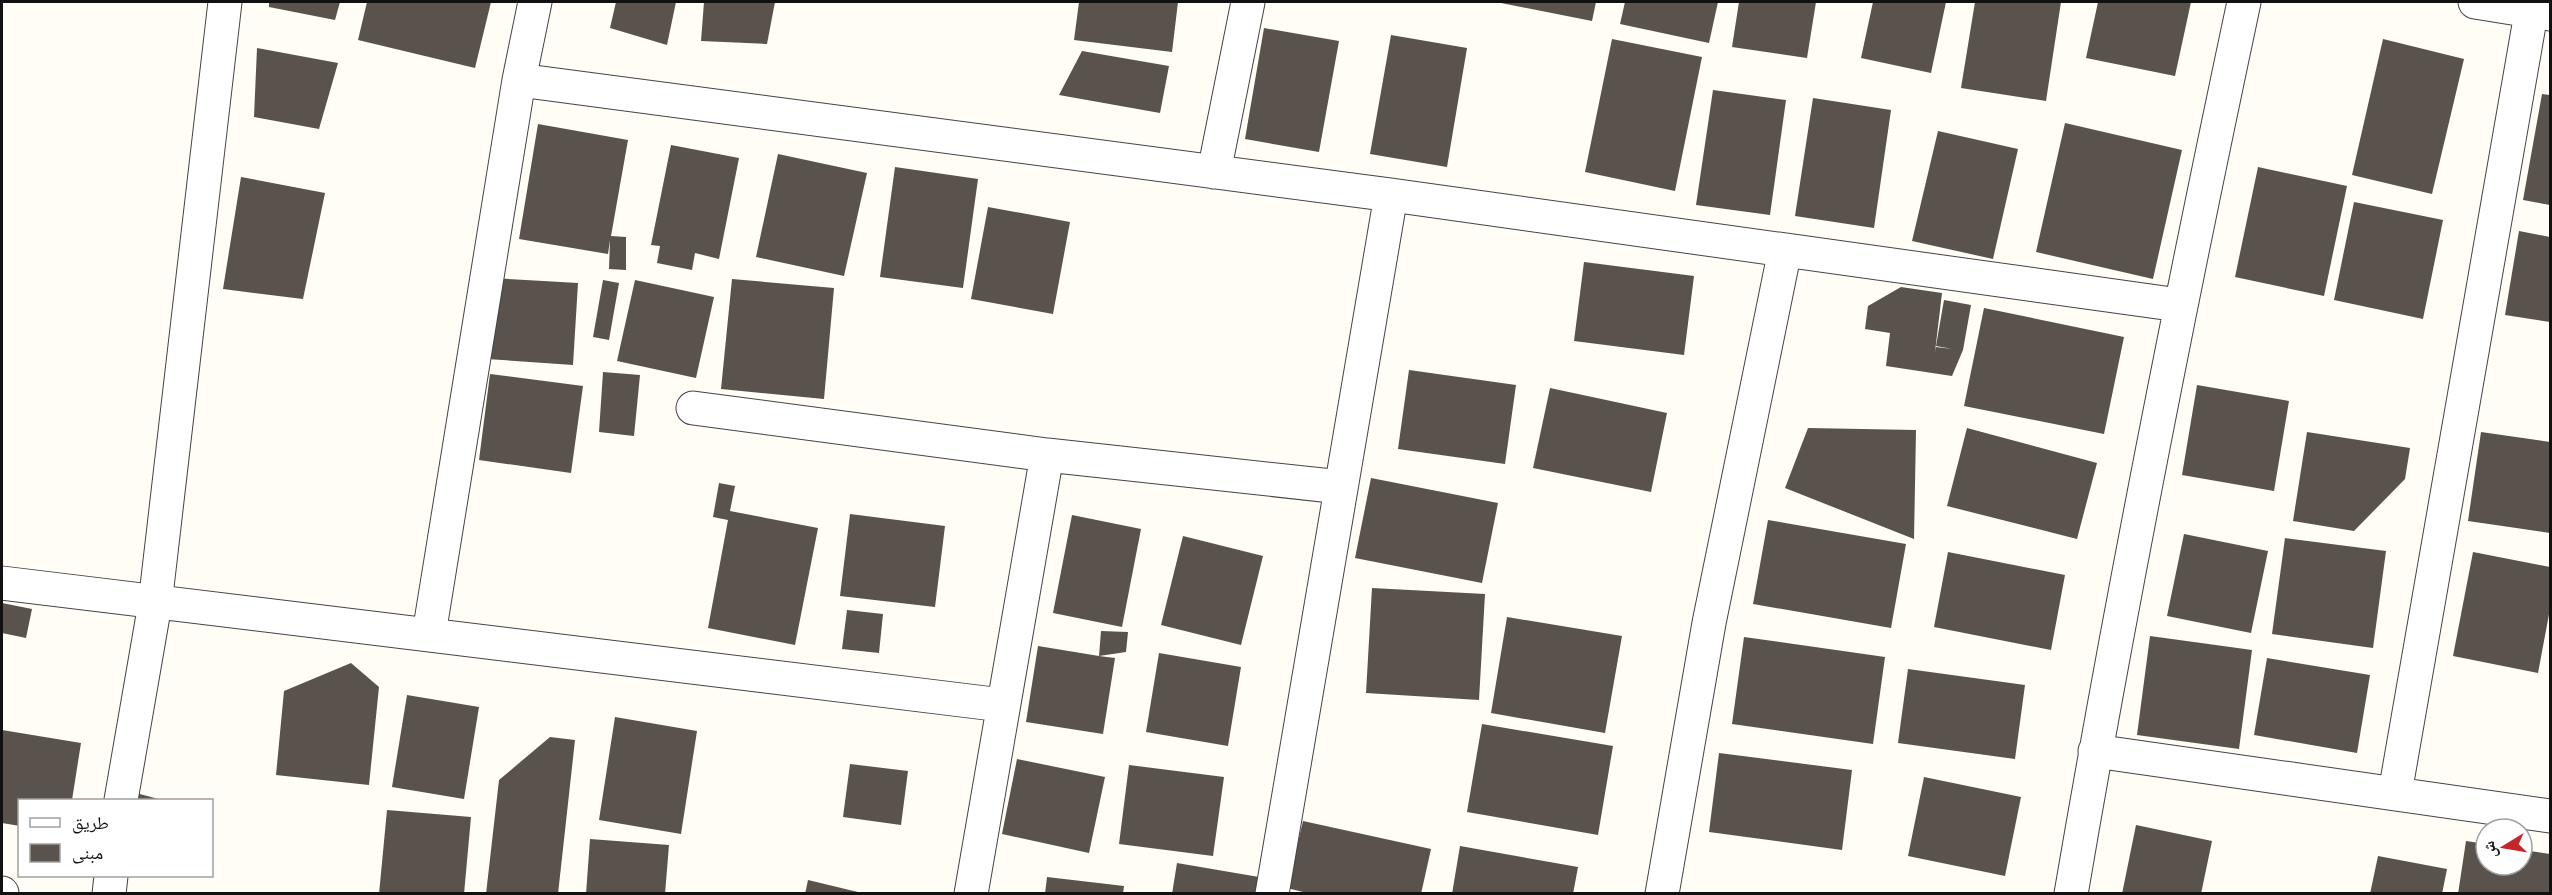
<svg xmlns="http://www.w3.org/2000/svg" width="2552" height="895" viewBox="0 0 2552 895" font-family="Bitter,'Noto Naskh Arabic',serif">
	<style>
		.building { fill: #5a524d }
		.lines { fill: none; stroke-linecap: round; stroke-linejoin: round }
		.street-casing { stroke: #444; stroke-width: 35 }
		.street { stroke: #fff; stroke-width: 33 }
	</style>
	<rect width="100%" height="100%" fill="#fffdf5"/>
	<path class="building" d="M269 2H340L335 20 269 7Z
		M367 2H491L475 68 358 40Z
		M616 2H676L667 45 610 28Z
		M704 2H775L767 44 701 41Z
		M1079 2H1178L1172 52 1074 40Z
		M1625 2H1718L1709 43 1620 24Z
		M1739 2H1816L1807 58 1732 47Z
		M1873 2H1946L1931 73 1861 58Z
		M1975 2H2061L2046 101 1961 88Z
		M2098 2H2191L2175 76 2086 58Z
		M1501 3V2H1596L1592 21Z
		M1264 28 1339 41 1319 152 1245 139Z
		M1391 35 1467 48 1447 167 1370 154Z
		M1612 39 1702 57 1675 191 1585 172Z
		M2383 39 2464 59 2432 194 2352 175Z
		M257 48 338 63 319 129 254 117Z
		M1082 51 1169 66 1160 113 1059 95Z
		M1713 90 1786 100 1770 215 1696 205Z
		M2542 94 2550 95V205L2523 200Z
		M1813 98 1891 110 1874 228 1795 216Z
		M2065 123 2182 150 2153 279 2036 252Z
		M538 124 628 140 611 236 626 237V270L609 269 610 240 608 254 519 239Z
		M1938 131 2018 149 1993 259 1912 241Z
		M671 145 739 158 719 259 695 253 692 270 657 263 660 246 651 245Z
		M778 154 867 173 844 276 756 257Z
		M895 167 978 179 963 288 880 277Z
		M2258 167 2347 186 2324 296 2235 277Z
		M241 177 325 193 303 299 223 289Z
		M2354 202 2443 220 2423 319 2334 300Z
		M988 207 1070 222 1053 314 971 299Z
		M2519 231 2550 237V322L2505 315Z
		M1584 262 1694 276 1684 355 1574 341Z
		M493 278 578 283 573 365 487 359Z
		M732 279 834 288 824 399 721 389Z
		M603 280 619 283 609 340 593 337Z
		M635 280 714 297 696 378 617 361Z
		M1901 287 1942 293 1935 352 1936 347 1952 349 1936 346 1944 300 1971 305 1963 350 1952 376 1886 366 1890 333 1865 329 1868 306Z
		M1984 308 2124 337 2104 434 1964 406Z
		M1409 370 1516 385 1505 464 1398 449Z
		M603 372 640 375 634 436 599 432Z
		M490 374 583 386 571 473 479 460Z
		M2197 385 2289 401 2274 491 2182 475Z
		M1550 388 1667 413 1651 492 1533 468Z
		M1808 428 1916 430 1914 539 1785 488Z
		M1967 428 2097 463 2077 539 1947 506Z
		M2307 432 2410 448 2405 479 2354 531 2293 521Z
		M2481 432 2550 442V533L2468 521Z
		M1371 478 1498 503 1482 583 1355 558Z
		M719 483 735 486 730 511 818 528 795 645 708 628 728 520 713 517Z
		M850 514 945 526 935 607 840 596Z
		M1072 515 1141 529 1122 627 1053 613Z
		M1768 520 1906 544 1891 628 1753 604Z
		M2184 534 2268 551 2251 633 2167 616Z
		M1183 536 1263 556 1241 645 1161 625Z
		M2285 538 2386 551 2373 648 2272 634Z
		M1948 552 2065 575 2051 650 1934 627Z
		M2473 552 2550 567V609L2538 673 2453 656Z
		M1372 588 1485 594 1479 700 1366 693Z
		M2 603 32 609 26 638 2 633Z
		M847 610 883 614 879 653 842 649Z
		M1507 617 1622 636 1605 733 1491 713Z
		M1101 631 1128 632 1126 652 1099 656 1115 658 1103 734 1026 722 1038 646 1099 656Z
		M2150 636 2252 650 2239 749 2137 735Z
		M1744 637 1885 657 1873 744 1732 724Z
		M1159 653 1241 667 1228 746 1146 732Z
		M2267 658 2370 675 2357 753 2254 735Z
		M351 663 379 687 369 785 276 775 284 691Z
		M1908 669 2025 685 2015 759 1898 743Z
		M407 695 479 707 464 799 392 787Z
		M615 717 697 731 681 834 599 820Z
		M1482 724 1613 746 1598 835 1467 812Z
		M2 730 81 743 72 800H20V826L2 823Z
		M550 737 575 740 558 894H486L499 780Z
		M1719 753 1852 770 1842 850 1709 832Z
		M1017 759 1105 777 1089 853 1002 834Z
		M850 764 908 771 901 825 843 817Z
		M1129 765 1224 777 1213 856 1119 844Z
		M1924 777 2021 797 2005 876 1908 856Z
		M136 793 162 800H140Z
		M387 810 471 817 464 894H379Z
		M1303 821 1431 849 1421 894H1311L1287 888Z
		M2136 825 2212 841 2201 894H2122Z
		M590 839 669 845 665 894H586Z
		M2466 841 2486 844V865H2522V850L2550 854V894H2458Z
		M1460 846 1578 867 1573 894H1452Z
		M2378 856 2447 869 2442 894H2370Z
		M1177 863 1259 877 1257 894H1172Z
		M1047 877 1124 886 1123 894H1045Z
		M808 880 862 893V894H805Z"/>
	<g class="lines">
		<defs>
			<path id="street" d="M2475 2 2550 14
				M519 80 1391 195 2179 305
				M1214 172 1248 2
				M693 408 1047 455 1341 487
				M2 583 1002 705
				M429 634 519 80 535 2
				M2095 751 2550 816
				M2395 793 2533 2
				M121 800 155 604 225 2
				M2 893V894
				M109 894 111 876
				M971 894 1047 455
				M1272 894 1391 195
				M1662 894 1709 623 1785 250
				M2071 894C2122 595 2181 298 2244 2"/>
		</defs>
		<use href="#street" class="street-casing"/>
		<use href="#street" class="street"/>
	</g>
	<rect width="2552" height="895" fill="none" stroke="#111111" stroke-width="6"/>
	<rect x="18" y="799" width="195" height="78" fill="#ffffff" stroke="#a0a0a0" stroke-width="1.5"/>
	<rect x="30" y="818" width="30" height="9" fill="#ffffff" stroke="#a0a0a0" stroke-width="1.5"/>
	<text x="72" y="829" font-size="18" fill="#111111">طريق</text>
	<rect x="30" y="844" width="30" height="18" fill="#5a524d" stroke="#a0a0a0" stroke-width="1.5"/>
	<text x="72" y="859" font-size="18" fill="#111111">مبنى</text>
	<g transform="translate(2504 847) rotate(259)"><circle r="28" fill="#ffffff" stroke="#a0a0a0" stroke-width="1.5"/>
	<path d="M0-4.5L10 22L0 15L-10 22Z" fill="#c4262e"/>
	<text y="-9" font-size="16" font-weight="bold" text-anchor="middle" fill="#111111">ش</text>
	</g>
</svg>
